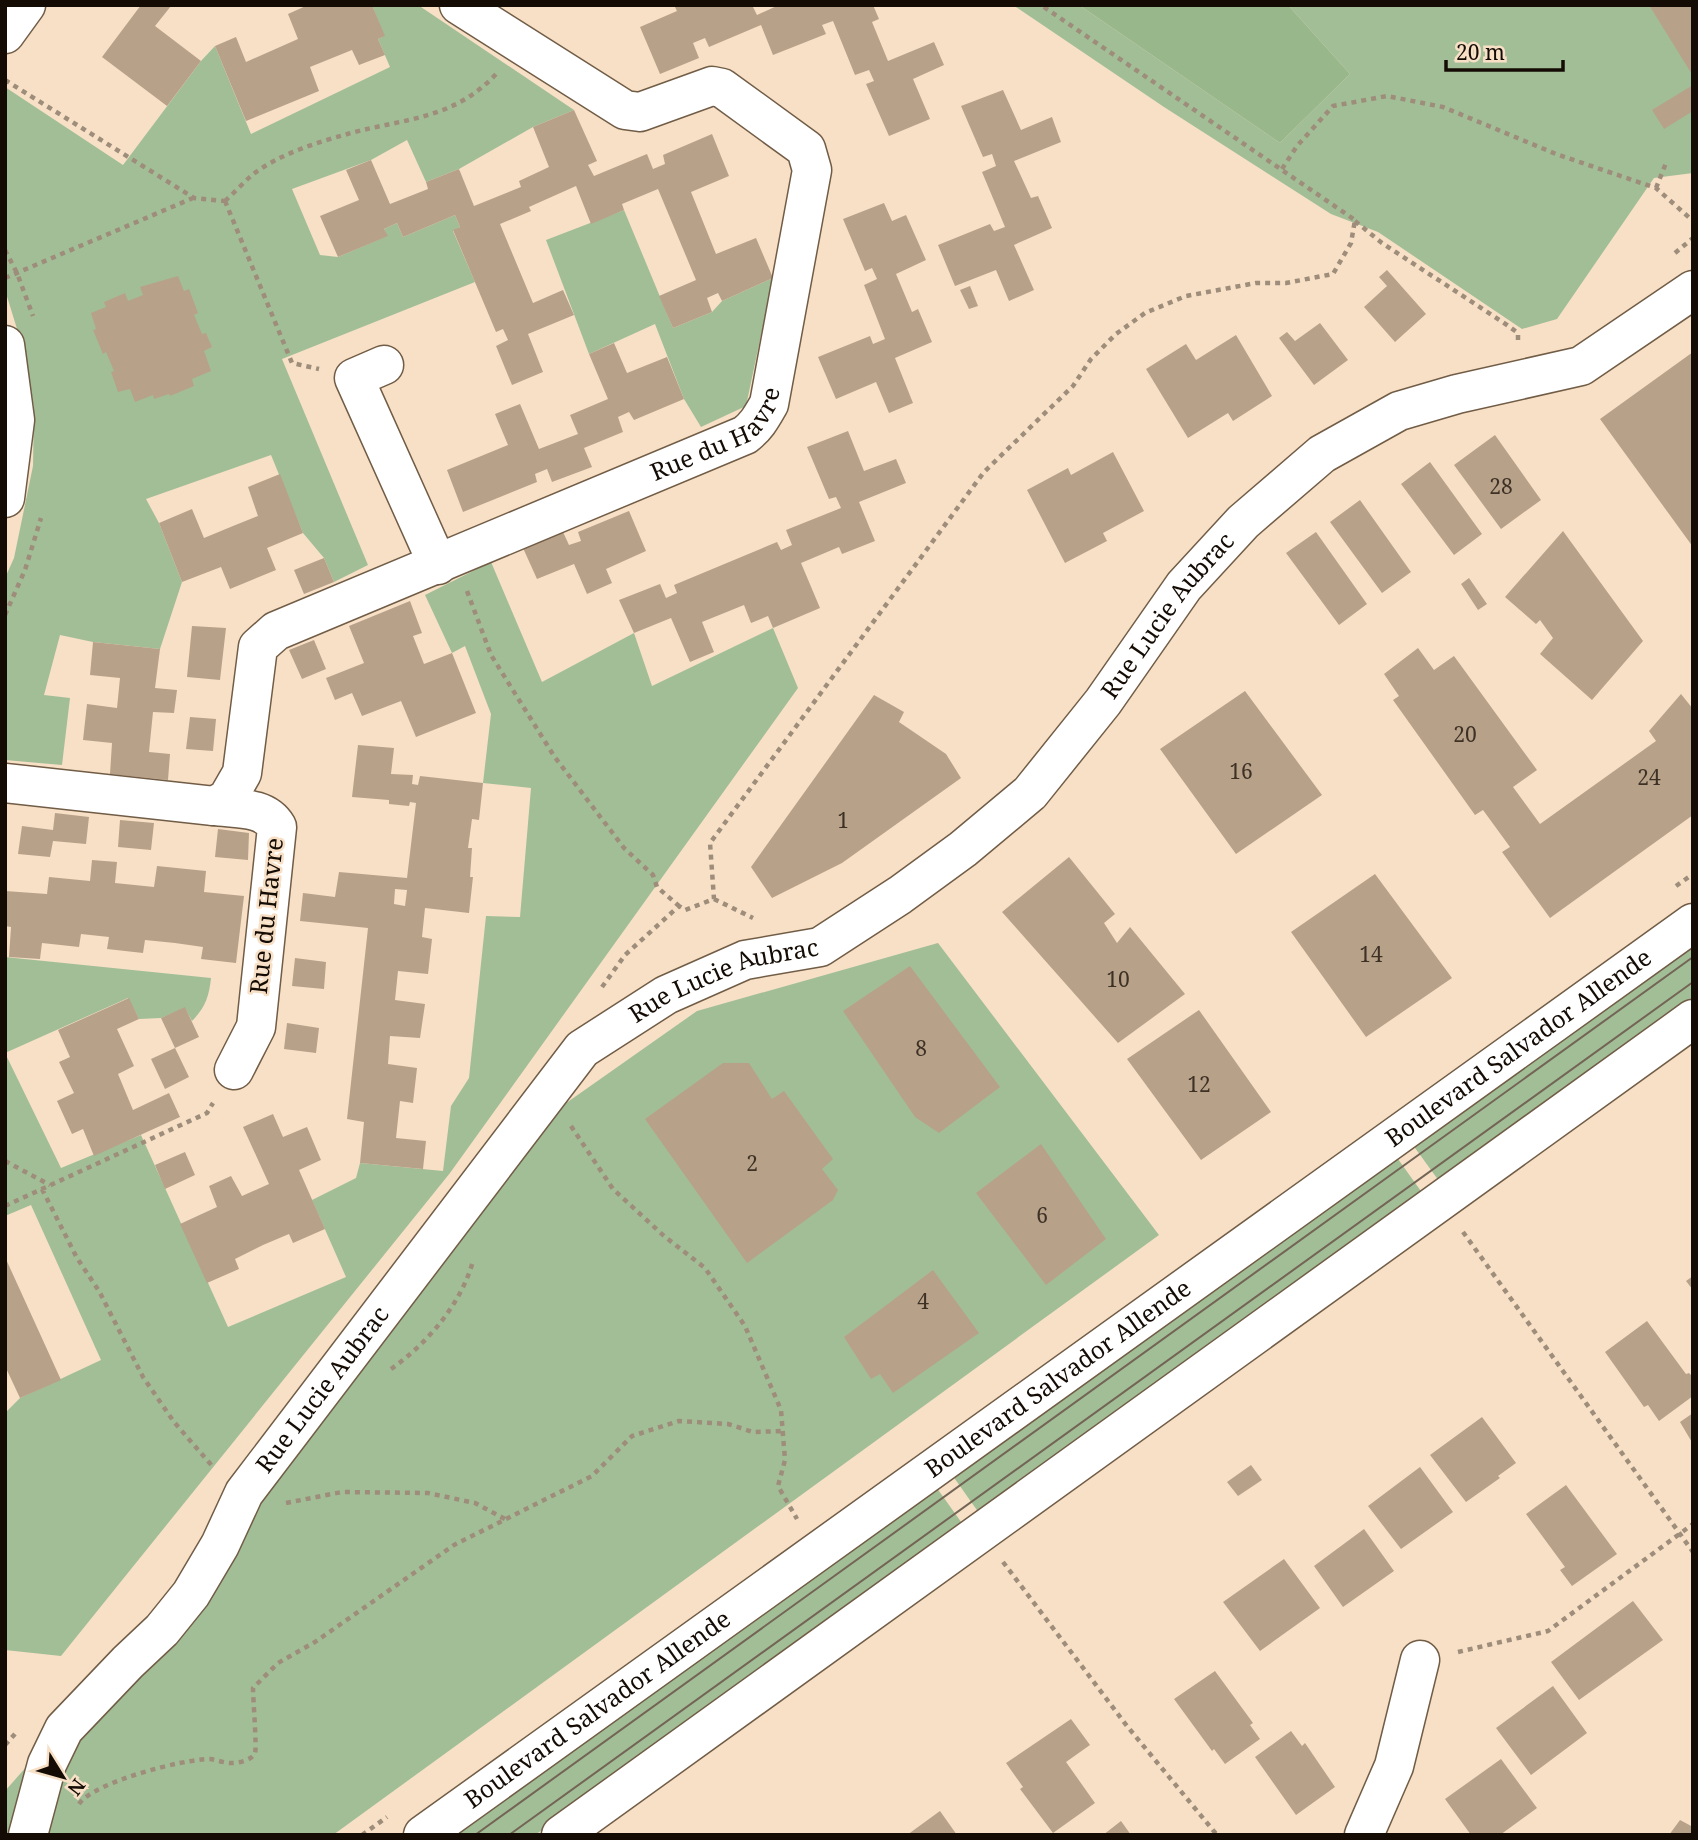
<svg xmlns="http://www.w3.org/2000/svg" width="1698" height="1840" viewBox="0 0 1698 1840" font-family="'Noto Serif',serif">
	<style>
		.green { fill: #a2be97 }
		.forest { fill: #98b88b }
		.building { fill: #b8a189; fill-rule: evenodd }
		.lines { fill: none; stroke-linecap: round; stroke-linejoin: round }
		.minor-casing { stroke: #715c46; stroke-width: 41 }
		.tertiary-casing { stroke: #715c46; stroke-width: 41 }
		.path { stroke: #9e8d7a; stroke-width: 4.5; stroke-dasharray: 5 5; stroke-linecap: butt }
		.minor { stroke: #fff; stroke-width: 38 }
		.tertiary { stroke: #fff; stroke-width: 38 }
		.tram { stroke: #736455; stroke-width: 2 }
		.labels { text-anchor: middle; stroke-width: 5; stroke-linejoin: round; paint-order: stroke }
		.number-label { font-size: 21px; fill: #3d3125 }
		.street-label { font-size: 24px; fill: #140c04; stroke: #f7e0c6 }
	</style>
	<rect width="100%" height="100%" fill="#f7e0c6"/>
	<path class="green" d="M372 5H418L574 110 533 127 459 169 426 182 407 140 371 160 292 189 320 255 338 257 387 236 384 229 397 223 403 237 455 215 460 227 453 231 475 282 282 359 368 565 334 582 324 558 303 533 271 455 146 499 159 523 182 582 160 649 93 642 60 635 44 695 70 698 62 765 5 760V578L14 558 33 466 34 408 26 358 5 290V87L123 165 201 61 215 46 251 134 390 67 378 39 384 36Z
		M1013 5H1079L1280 143 1350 74 1288 5H1693V173L1654 178 1557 319 1522 329 1378 232 1331 214 1164 107Z
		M624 210 673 328 712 312 722 301 773 278 746 406 701 427 684 399 655 324 589 354 546 240Z
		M491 562 542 682 634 633 652 686 773 628 798 688 450 1173 61 1656 5 1650V1413L20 1398 101 1360 31 1205 5 1216V957L211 978C209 997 205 1008 192 1021L185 1008 161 1018 139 1019 128 998 5 1053 61 1168 141 1135 228 1327 346 1277 312 1200 356 1178 360 1163 443 1171 451 1106 469 1078 486 916 520 917 531 788 483 783 491 714 465 646 452 653 425 595Z
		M1693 936V998L1439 1181 1410 1141Z
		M938 943 1159 1235 333 1835H5V1791L169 1605 552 1113 697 1011Z
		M1393 1152 1423 1194 979 1513 950 1472Z
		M934 1484 964 1526 535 1835H446Z"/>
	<path class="forest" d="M1079 5H1288L1350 74 1280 143Z"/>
	<path class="building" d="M141 5 171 6 155 26 201 61 167 106 102 57Z
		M308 5H372L385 36 378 39 385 55 359 65 352 50 310 67 319 91 246 121 215 46 236 37 246 62 298 39 288 14Z
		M674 5H752L757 15 779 5H873L879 19 872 22 888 61 934 42 944 65 913 79 930 119 889 136 866 84 874 81 869 70 855 75 833 21 822 25 826 34 773 55 761 25 709 47 705 38 693 43 699 58 660 74 640 27 677 11Z
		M1649 5H1693V76Z
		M1693 85V111L1664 129 1652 110Z
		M1003 90 1021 130 1052 117 1061 142 1014 161 1031 198 1038 196 1052 228 1014 245 1034 290 1009 301 996 270 955 286 938 245 990 224 994 231 1005 227 982 172 996 166 992 154 983 157 961 106Z
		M574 110 597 161 588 165 594 176 647 154 653 169 665 164 663 155 712 134 729 176 691 192 716 254 756 238 773 278 722 301 718 293 707 298 712 312 673 328 659 296 696 280 658 189 622 204 624 210 591 224 576 186 529 207 531 211 500 224 533 303 563 290 574 315 528 334 543 372 512 385 496 346 508 340 503 329 496 332 453 230 460 227 455 215 403 237 397 223 384 229 388 236 338 257 320 216 359 200 346 170 371 160 390 204 428 189 426 182 459 169 474 206 521 187 519 181 549 167 533 127Z
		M884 203 892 221 906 215 926 260 896 274 912 312 918 309 932 342 895 358 913 403 889 413 876 382 836 399 818 357 870 336 873 344 885 339 864 285 877 279 872 268 865 271 843 219Z
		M1387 270 1426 314 1395 342 1364 307 1387 286 1379 277Z
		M178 276 184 291 189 289 198 313 194 315 202 334 206 333 212 347 204 351 211 371 192 379 194 386 170 396 169 394 154 399 153 395 135 402 130 389 118 392 111 372 114 371 106 352 103 354 93 330 96 329 91 313 106 307 104 302 125 293 128 301 143 295 140 287Z
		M970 286 978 306 969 309 960 290Z
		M1320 323 1348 360 1314 385 1279 338 1287 332 1295 341Z
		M1236 335 1272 396 1233 421 1228 413 1188 438 1146 369 1186 344 1196 360Z
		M614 343 627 373 667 357 684 399 634 420 629 412 618 417 623 432 584 448 592 467 552 482 547 469 535 474 537 482 463 512 447 470 508 445 495 414 520 404 539 449 578 434 570 415 608 399 589 354Z
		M1693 352V547L1600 419Z
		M848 431 864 471 896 459 906 483 859 502 875 541 842 554 839 547 801 563 820 608 773 628 768 616 751 623 744 605 702 622 714 652 690 662 671 618 634 633 619 600 660 584 666 598 677 593 674 585 777 542 781 550 792 545 786 530 841 508 836 497 829 499 807 447Z
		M1495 435 1541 500 1501 529 1454 465Z
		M1113 452 1144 511 1103 533 1107 541 1065 563 1027 490 1068 468 1071 475Z
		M1430 462 1482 534 1454 555 1401 484Z
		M280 474 303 533 267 548 276 570 230 589 221 567 182 582 159 523 192 509 204 538 233 526 258 516 248 487Z
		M1360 500 1411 572 1382 593 1330 522Z
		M629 511 646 551 606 569 612 583 587 594 574 564 537 579 523 548 563 532 569 545 581 541 578 532Z
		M1563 531 1643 641 1592 700 1540 654 1553 638 1540 620 1536 624 1505 597Z
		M1316 532 1367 604 1339 625 1286 553Z
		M324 558 334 582 304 594 294 570Z
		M1469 578 1487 604 1478 610 1461 584Z
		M410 601 422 633 413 636 424 664 452 653 476 713 416 737 401 701 362 716 352 693 335 700 326 678 364 663 349 626Z
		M192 626 226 628 220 680 187 677Z
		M314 640 326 669 302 679 289 650Z
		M93 642 160 649 155 688 177 690 174 713 153 712 149 752 170 754 168 780 110 774 112 743 83 740 87 704 117 708 120 678 90 675Z
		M1418 648 1434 670 1454 656 1537 770 1513 787 1540 824 1656 741 1649 731 1681 694 1693 709V815L1550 918 1502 852 1510 847 1483 810 1475 815 1393 700 1399 696 1384 674Z
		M1245 691 1322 795 1236 854 1160 749Z
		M874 695 904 712 899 722 946 754 961 778 842 863 772 898 751 867Z
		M190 717 216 719 213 751 186 749Z
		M358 745 394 748 391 774 413 775 412 784 418 785 420 776 483 783 479 820 472 819 468 848H472L470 877H473L469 913 425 908 422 937 432 939 428 974 398 971 395 1000 425 1004 420 1038 390 1036 388 1064 417 1068 413 1103 400 1101 396 1138 426 1141 423 1169 360 1163 364 1122 347 1119 368 928 300 921 303 893 335 897 339 872 407 878 416 803 410 802 409 806 389 804V800L352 797ZM395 889 407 890 405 906 394 904Z
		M55 813 89 817 86 844 53 841 50 857 18 854 22 826 53 830Z
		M120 820 154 823 151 850 118 847Z
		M218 829 249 833 248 860 215 857Z
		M1069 857 1115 914 1104 923 1117 943 1130 927 1185 994 1118 1043 1002 912Z
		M92 860 117 862 115 883 154 887 157 866 206 871 204 892 244 896 236 963 201 959 203 947 175 943 145 940 143 953 107 949 109 937 81 934 79 947 42 943 40 959 9 957 11 927 5 926V891L47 894 49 877 90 881Z
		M1375 874 1452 978 1366 1037 1291 932Z
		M295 958 326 962 324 989 292 986Z
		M910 966 1000 1087 939 1133 915 1117 843 1011Z
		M129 998 139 1019 117 1029 134 1066 118 1074 133 1110 169 1093 180 1117 94 1156 83 1129 72 1134 57 1101 74 1093 59 1062 70 1057 58 1030Z
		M185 1007 199 1037 175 1048 161 1018Z
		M1199 1010 1271 1112 1201 1160 1127 1059Z
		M287 1023 319 1028 316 1053 284 1049Z
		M175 1048 189 1077 165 1089 151 1059Z
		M723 1063H749L772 1099 784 1091 833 1159 822 1169 838 1190 833 1200 747 1263 645 1119Z
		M273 1114 283 1137 307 1127 321 1160 299 1170 325 1229 293 1243 289 1234 263 1245 235 1259 239 1269 207 1283 180 1224 217 1207 209 1186 231 1176 242 1196 269 1184 243 1127Z
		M1041 1144 1106 1239 1046 1285 976 1193Z
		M185 1152 195 1175 165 1189 155 1165Z
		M5 1257 61 1380 20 1398 5 1366Z
		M933 1270 979 1333 893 1393 880 1374 871 1379 844 1337Z
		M1693 1276V1290L1686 1281Z
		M1647 1321 1686 1374 1689 1373 1693 1377V1396L1659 1421 1648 1405 1644 1407 1605 1352Z
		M1693 1413V1444L1680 1422Z
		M1482 1417 1516 1463 1498 1476 1500 1478 1466 1502 1430 1455Z
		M1251 1465 1262 1480 1238 1496 1227 1482Z
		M1420 1467 1453 1512 1401 1549 1368 1506Z
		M1566 1485 1617 1554 1572 1586 1560 1570 1565 1567 1526 1514Z
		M1364 1529 1394 1571 1343 1607 1314 1566Z
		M1284 1559 1320 1608 1260 1651 1223 1602Z
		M1633 1601 1663 1640 1579 1700 1551 1662Z
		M1215 1671 1253 1723 1250 1725 1260 1739 1225 1764 1214 1749 1212 1751 1174 1699Z
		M1553 1686 1587 1733 1531 1775 1496 1728Z
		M1071 1719 1090 1745 1066 1762 1095 1803 1053 1833 1020 1789 1023 1787 1006 1763Z
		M1291 1731 1302 1746 1305 1743 1335 1787 1296 1815 1255 1757Z
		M1501 1759 1537 1808 1500 1835H1471L1445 1799Z
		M940 1811 957 1835H907Z
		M1680 1820 1693 1827V1835H1669Z
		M1121 1821 1131 1835H1103Z"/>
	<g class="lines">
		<defs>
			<g id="minor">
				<path d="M5 34 26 5"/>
				<path d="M5 345 15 420 5 498"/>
				<path d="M384 365 354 378 438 565"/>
				<path id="s1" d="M5 783 214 806 227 799 242 773 258 647 276 631 745 435C757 426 762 416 769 404L812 170 806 149 722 88 712 86 640 112 625 110 459 5"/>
				<path d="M214 806C236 809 265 806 277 827L256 1027 234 1070"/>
				<path id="s2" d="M28 1835 47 1764 64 1729 128 1662 162 1630 191 1594 220 1545 244 1493 582 1049 666 995 745 960 820 947 900 895 963 849 1030 793 1103 702 1184 586 1243 522 1322 454 1399 411 1457 394 1581 366 1693 290"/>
				<path d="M1364 1835 1394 1766 1420 1660"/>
			</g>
			<g id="tertiary">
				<path id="s3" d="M423 1835 1693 923"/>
				<path d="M561 1835 1693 1019"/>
			</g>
		</defs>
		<use href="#minor" class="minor-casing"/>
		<use href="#tertiary" class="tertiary-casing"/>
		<path class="path" d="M5 80 194 198 225 201
			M1282 169 1297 146 1333 106 1387 96 1443 107 1556 154 1656 188 1693 221
			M1656 188 1666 163
			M225 201C234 193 243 183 252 175 279 154 318 142 351 133 407 118 455 119 497 73
			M225 201 292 363 319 369
			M1355 221 1382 243 1507 325 1518 333V340
			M5 250 17 273 33 316
			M1675 253 1693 238
			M5 278 193 198
			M467 591 491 655 554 756 624 848 653 875 657 887 679 906
			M5 615 25 570 41 518
			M1676 886 1693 874
			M714 899 753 918
			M602 987 625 955 679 906 685 910 714 899 710 843 984 472 1073 386 1091 359 1116 334 1145 313 1186 296 1256 283H1286L1333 274 1351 243 1355 220 1041 5
			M571 1126 613 1189 664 1236 705 1268 745 1326 781 1410 785 1460 778 1486 797 1519
			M5 1161 50 1185
			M42 1189 77 1258 99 1291 143 1377 174 1422 213 1467
			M5 1206 207 1113 213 1103
			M1463 1232 1693 1552
			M391 1369C428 1343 461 1304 473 1261
			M286 1503 342 1492 428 1493 475 1503 505 1519
			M1003 1562 1127 1726 1217 1835
			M1458 1652 1548 1631 1693 1524
			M5 1745 15 1734
			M79 1804C94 1782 183 1759 210 1759 217 1760 224 1763 231 1763 239 1763 252 1760 255 1753 257 1748 253 1699 253 1688L278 1663 315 1642 454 1545 592 1476 632 1436 679 1421 728 1424 753 1432 782 1431
			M362 1835 387 1817"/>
		<use href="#minor" class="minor"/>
		<use href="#tertiary" class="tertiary"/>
		<path class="tram" d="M475 1835 1693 957
			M509 1835 1693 982"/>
	</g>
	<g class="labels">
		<g class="number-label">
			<text x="1501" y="494">28</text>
			<text x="1465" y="742">20</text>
			<text x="1241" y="779">16</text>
			<text x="1649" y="785">24</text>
			<text x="843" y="828">1</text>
			<text x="1371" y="962">14</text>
			<text x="1118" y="987">10</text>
			<text x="921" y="1056">8</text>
			<text x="1199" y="1092">12</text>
			<text x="752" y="1171">2</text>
			<text x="1042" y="1223">6</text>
			<text x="923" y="1309">4</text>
		</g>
		<g class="street-label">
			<text dy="8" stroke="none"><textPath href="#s1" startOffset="892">Rue du Havre</textPath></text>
			<text dy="8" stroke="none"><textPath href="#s2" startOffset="1718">Rue Lucie Aubrac</textPath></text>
			<text transform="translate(267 916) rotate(-84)" y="8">Rue du Havre</text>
			<text dy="8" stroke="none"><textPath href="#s2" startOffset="1130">Rue Lucie Aubrac</textPath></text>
			<text dy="8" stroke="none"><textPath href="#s3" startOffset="1349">Boulevard Salvador Allende</textPath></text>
			<text dy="8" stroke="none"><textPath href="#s3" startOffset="782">Boulevard Salvador Allende</textPath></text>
			<text dy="8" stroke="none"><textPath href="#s2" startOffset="542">Rue Lucie Aubrac</textPath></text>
			<text dy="8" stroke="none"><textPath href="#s3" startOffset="215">Boulevard Salvador Allende</textPath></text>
		</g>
	</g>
	<rect width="1698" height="1840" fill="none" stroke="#140c04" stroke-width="14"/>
	<g transform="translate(63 1777) rotate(127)" stroke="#f7e0c6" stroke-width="5" paint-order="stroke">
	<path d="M0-5L12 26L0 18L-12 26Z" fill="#140c04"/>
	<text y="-10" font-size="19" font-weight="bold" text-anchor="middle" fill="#140c04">N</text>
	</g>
	<path d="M1446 60v10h117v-10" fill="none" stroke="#140c04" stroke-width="3.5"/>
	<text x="1456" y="60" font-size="21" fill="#140c04" stroke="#f7e0c6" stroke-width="5" paint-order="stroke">20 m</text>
</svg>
